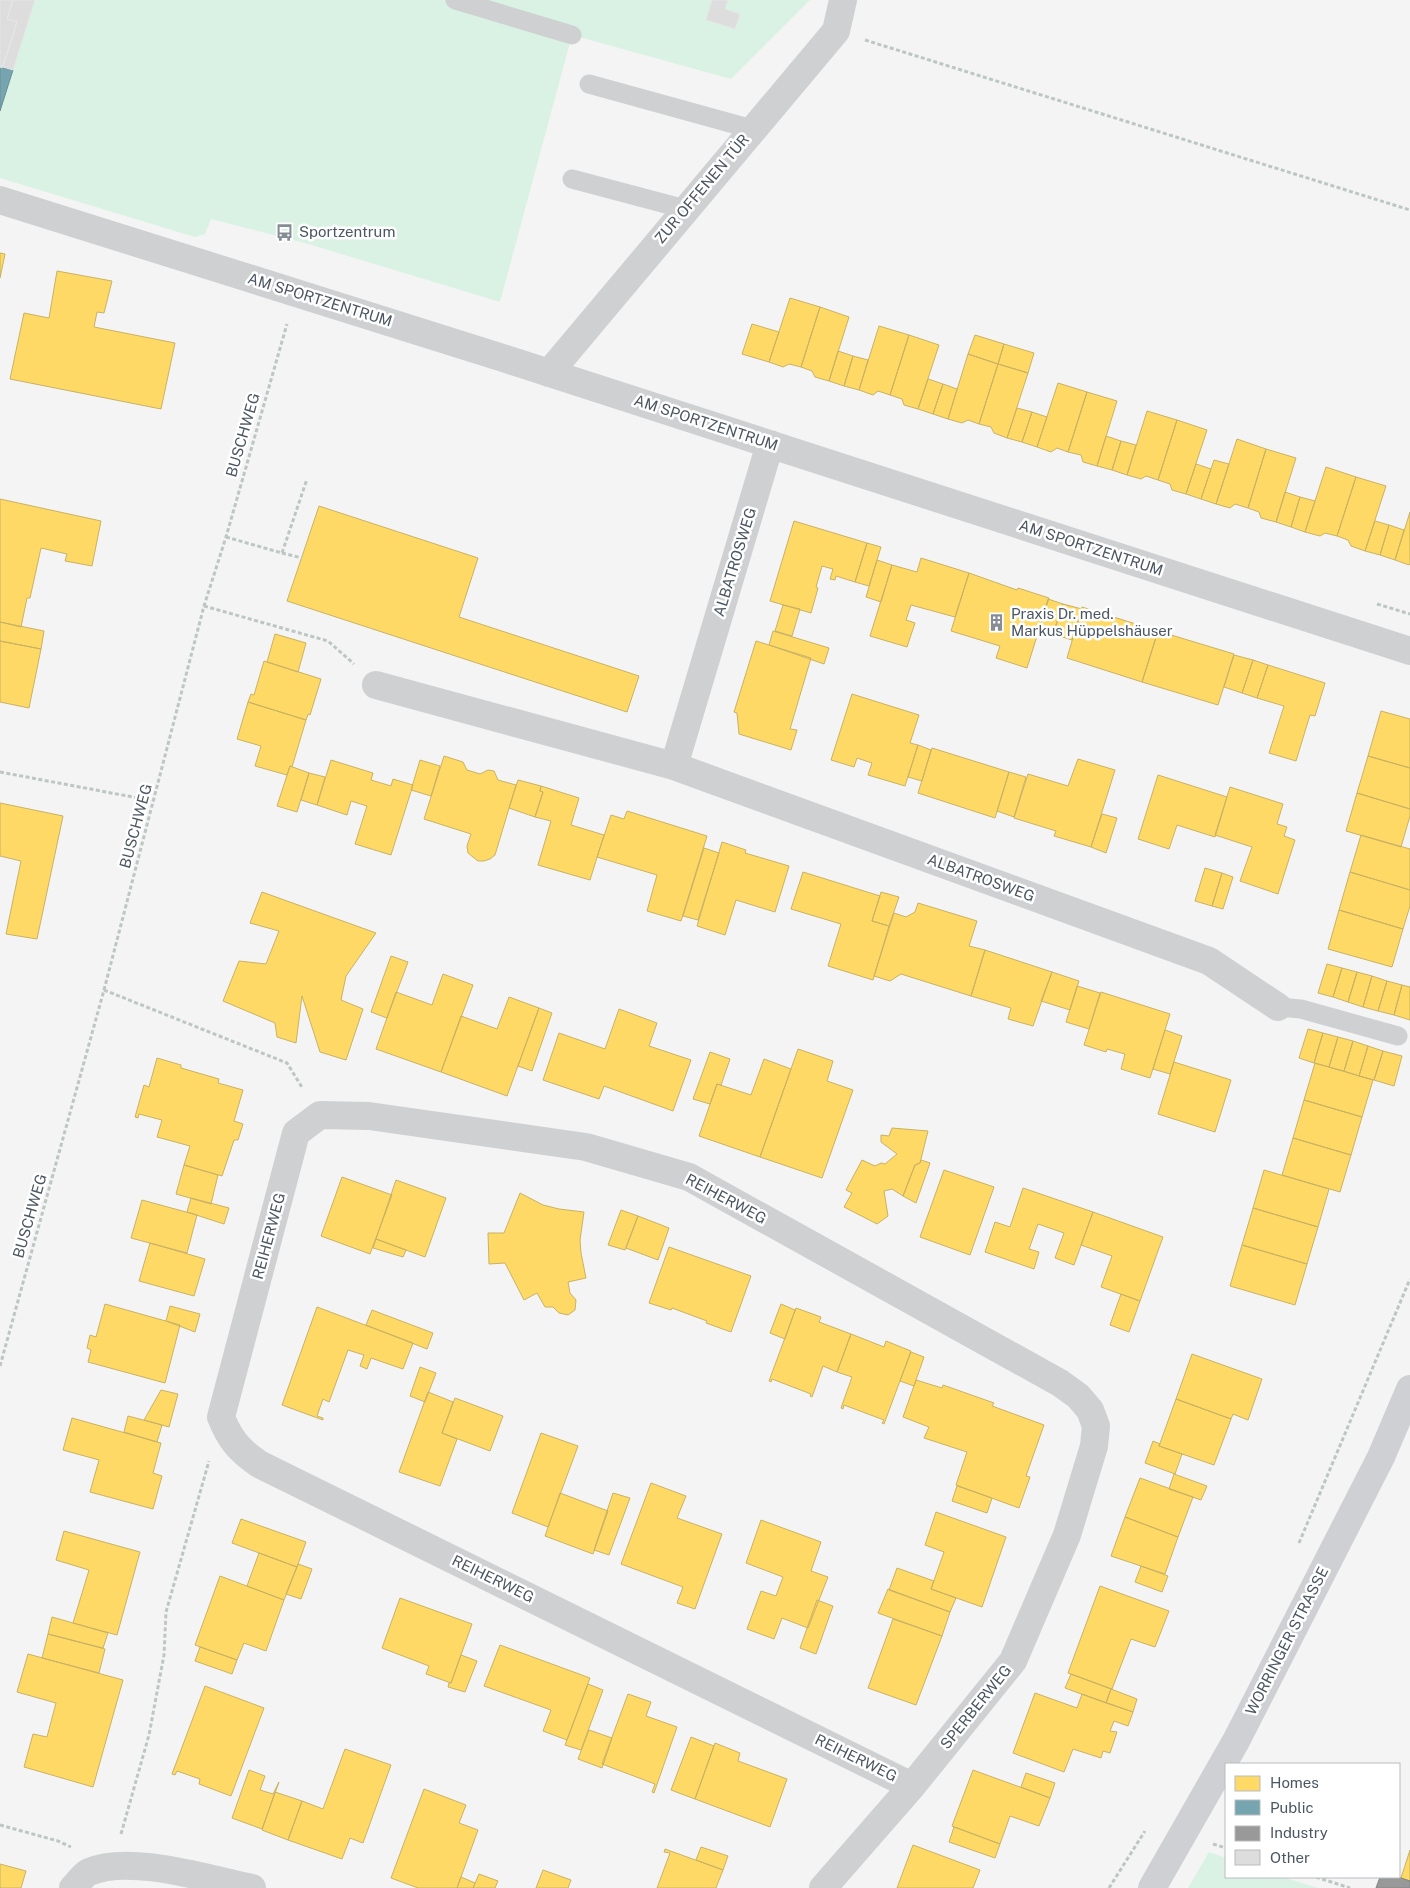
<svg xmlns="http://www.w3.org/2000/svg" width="1410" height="1888" viewBox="0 0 1410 1888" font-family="'Public Sans',sans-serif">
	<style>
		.green { fill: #d9f2e3 }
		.homes { fill: #ffd966; stroke: #c9b264 }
		.public { fill: #76a5af; stroke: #698d98 }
		.industry { fill: #999; stroke: #818588 }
		.building { fill: #ddddde; stroke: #e5e6e7 }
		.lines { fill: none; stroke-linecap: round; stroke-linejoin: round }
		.path { stroke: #bcc7c4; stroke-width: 3; stroke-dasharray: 4 2.5; stroke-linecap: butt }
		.service { stroke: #ced0d2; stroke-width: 19 }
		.minor { stroke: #ced0d2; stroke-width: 28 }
		.secondary { stroke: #ced0d4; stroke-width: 28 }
		.labels { text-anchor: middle; stroke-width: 5; stroke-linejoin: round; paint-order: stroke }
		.street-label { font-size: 15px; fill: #4a5661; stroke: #fff }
		.poi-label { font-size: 15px; fill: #4a5661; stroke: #fff; text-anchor: start }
	</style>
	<rect width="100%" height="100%" fill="#f4f4f4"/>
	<path class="green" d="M0 0H810L731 79 572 35 500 302 305 243 211 219 205 234 195 237 0 178Z
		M1209 1852 1226 1858V1877H1283L1318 1888H1188Z"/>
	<path class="homes" d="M0 253 5 254 0 278Z
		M57 271 112 281 104 313 97 312 94 327 175 343 161 409 10 379 24 313 49 318Z
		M790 298 820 307 801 367 789 364 783 367 769 362Z
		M820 307 849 317 829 381 815 377 812 371 801 367Z
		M752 324 779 332 769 362 742 354Z
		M879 326 909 335 890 395 878 391 873 395 859 390Z
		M909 335 939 345 918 409 904 405 902 399 890 395Z
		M975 335 1004 344 998 364 968 354Z
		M1004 344 1034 353 1028 373 998 364Z
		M838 351 853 356 844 386 829 381Z
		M968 354 998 364 979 424 968 420 962 423 948 419Z
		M853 356 868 360 859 390 844 386Z
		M998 364 1028 373 1007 438 994 433 991 427 979 424Z
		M928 379 943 384 933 414 918 409Z
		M1058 383 1087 392 1068 452 1057 448 1051 452 1037 447Z
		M943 384 957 389 948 419 933 414Z
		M1087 392 1117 401 1097 466 1083 462 1081 455 1068 452Z
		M1017 408 1032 412 1022 442 1007 438Z
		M1147 411 1177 420 1158 480 1146 476 1141 479 1127 475Z
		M1032 412 1047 417 1037 447 1022 442Z
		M1177 420 1207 430 1186 494 1172 490 1170 484 1158 480Z
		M1106 436 1121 441 1112 470 1097 466Z
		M1237 439 1266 449 1248 508 1235 504 1230 508 1216 504Z
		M1121 441 1136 445 1127 475 1112 470Z
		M1266 449 1296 458 1276 522 1261 518 1259 512 1248 508Z
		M1214 460 1229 464 1216 504 1201 499Z
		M1196 464 1211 469 1201 499 1186 494Z
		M1326 467 1356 477 1337 536 1325 533 1320 536 1305 532Z
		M1356 477 1386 486 1365 551 1351 546 1348 540 1337 536Z
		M1285 492 1300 497 1291 527 1276 522Z
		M1300 497 1315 501 1305 532 1291 527Z
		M0 499 101 521 92 566 65 561 67 554 41 548 30 598H27L21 627 0 622Z
		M319 506 478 558 459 617 639 676 627 712 287 601Z
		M1410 512V564L1409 565 1395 560Z
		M794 521 867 543 855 582 836 576 835 580 830 579 833 569 822 566 816 587 818 588 811 613 770 601Z
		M1375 521 1389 525 1380 555 1365 551Z
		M1389 525 1404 530 1395 560 1380 555Z
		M867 543 881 547 869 586 855 582Z
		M921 558 969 573 955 617 911 605 906 620 915 623 907 647 870 636 892 565 917 572Z
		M877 560 892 565 881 602 866 597Z
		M969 573 1017 590 1018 588 1049 598 1027 668 996 658 1000 646 951 631Z
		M1048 599 1063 604 1053 634 1039 629Z
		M1063 604 1082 609 1072 640 1053 634Z
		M783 605 800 609 792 636 775 631Z
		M1082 607 1158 631 1142 682 1067 658Z
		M0 622 44 631 41 649 0 641Z
		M773 631 829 648 824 664 769 645Z
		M1158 631 1234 654 1218 705 1142 682Z
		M275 634 306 643 298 672 267 662Z
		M0 641 41 649 29 708 0 702Z
		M756 641 811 658 790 729 797 730 791 750 739 734 737 713 734 712Z
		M1234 655 1253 660 1242 693 1224 687Z
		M1253 660 1268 665 1257 698 1242 693Z
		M264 661 321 679 310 715 308 714 306 720 248 702 251 694 254 695Z
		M1268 665 1325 683 1315 716 1310 715 1296 761 1269 753 1284 706 1257 698Z
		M852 694 919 715 910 743 918 745 905 786 868 775 872 763 857 758 854 767 831 760Z
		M248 702 306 720 292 767 290 766 287 775 255 766 261 746 237 739Z
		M1381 711 1410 719V768L1368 756Z
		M918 745 931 750 922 781 908 777Z
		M932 748 1009 772 995 818 918 793Z
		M444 756 463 762 467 770 480 774 488 770 494 771 498 780 516 785 495 855 490 859 484 861H478L468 853 467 846 471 834 424 819Z
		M1368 756 1410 768V809L1357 793Z
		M1078 759 1115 770 1091 847 1054 836 1056 831 1014 818 1028 774 1068 786Z
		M331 760 373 773 371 780 391 786 393 779 413 785 391 855 355 844 367 806 351 801 347 815 317 805Z
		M420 760 440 766 431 796 411 790Z
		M290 766 309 773 297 812 277 806Z
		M1009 772 1026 777 1014 817 997 811Z
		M309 773 325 777 317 805 301 800Z
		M1158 775 1227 797 1215 837 1177 825 1169 849 1138 839Z
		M518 780 541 786 540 791 543 792 535 817 509 808Z
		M541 786 579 798 571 825 604 835 590 880 538 865 551 821 535 817 543 792 540 791Z
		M1230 787 1283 804 1277 824 1287 827 1284 836 1295 840 1278 894 1240 881 1252 847 1215 835Z
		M1357 793 1410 809V816L1401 847 1346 831Z
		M0 803 63 816 37 939 6 934 21 861 0 856Z
		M627 811 707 836 681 921 647 911 657 875 597 857 611 815 624 819Z
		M1102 814 1117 818 1106 853 1091 847Z
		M1361 835 1410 849V890L1350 872Z
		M722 842 746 850 745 853 789 866 775 912 736 900 725 935 697 926Z
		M704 848 719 853 698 920 683 916Z
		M1205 868 1222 873 1212 906 1195 901Z
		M803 872 880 896 872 921 889 926 873 980 828 966 841 924 791 909Z
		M1350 872 1410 890V906L1403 929 1339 910Z
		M1222 873 1233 877 1223 909 1212 906Z
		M262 892 376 933 346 976 341 1000 363 1009 346 1060 320 1052 302 996 296 1043 277 1037 275 1023 223 1001 239 961 266 964 279 931 250 923Z
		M881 892 899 897 889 926 872 921Z
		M918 903 977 921 969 946 985 950 971 996 901 974 890 981 874 976 894 913 906 917 915 912Z
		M1339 910 1403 929 1392 967 1328 949Z
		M985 950 1052 972 1033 1026 1008 1019 1011 1008 971 996Z
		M391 956 408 962 387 1018 371 1012Z
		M1327 964 1342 968 1333 997 1318 993Z
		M1342 968 1357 972 1348 1002 1333 997Z
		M1052 972 1079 981 1070 1010 1041 1001Z
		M1357 972 1372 976 1363 1007 1348 1002Z
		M443 974 473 985 441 1072 376 1049 396 992 432 1005Z
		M1372 976 1387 981 1378 1011 1363 1007Z
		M1387 981 1402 985 1394 1015 1378 1011Z
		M1402 985 1410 987V1020L1394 1015Z
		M1077 986 1100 993 1089 1029 1066 1022Z
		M1101 992 1170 1014 1150 1078 1121 1069 1125 1054 1107 1049 1106 1052 1084 1045Z
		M509 997 539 1008 507 1096 441 1072 461 1016 497 1029Z
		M539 1008 552 1013 532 1071 518 1066Z
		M619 1009 657 1023 649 1046 691 1060 673 1111 604 1086 599 1099 543 1080 559 1033 605 1049Z
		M1308 1029 1323 1033 1314 1063 1299 1058Z
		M1165 1030 1182 1036 1170 1074 1153 1069Z
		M1323 1033 1338 1037 1329 1067 1314 1063Z
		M1338 1037 1353 1041 1344 1071 1329 1067Z
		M1353 1041 1368 1046 1359 1076 1344 1071Z
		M1368 1046 1383 1051 1374 1080 1359 1076Z
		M798 1049 833 1061 827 1081 853 1090 822 1178 760 1157Z
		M1383 1051 1402 1056 1394 1086 1374 1080Z
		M710 1052 730 1059 721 1085 717 1084 710 1104 693 1099Z
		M157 1058 181 1065V1068L219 1079 218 1083 243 1090 234 1121 243 1124 238 1140H234L222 1176 184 1165 190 1146 157 1137 162 1120 139 1114 138 1118 135 1117 144 1085 149 1087Z
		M764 1059 791 1069 760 1157 699 1136 717 1084 751 1095Z
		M1174 1062 1231 1080 1215 1132 1158 1114Z
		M1315 1063 1373 1080 1362 1117 1304 1100Z
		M1304 1100 1362 1117 1351 1155 1293 1138Z
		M892 1128 928 1131 920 1163 915 1165 903 1196 892 1189 884 1191 888 1216 877 1224 844 1207 852 1193 846 1190 862 1160 875 1166 881 1163 885 1164 897 1154 881 1142V1135L889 1136Z
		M1293 1138 1351 1155 1340 1192 1282 1175Z
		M921 1160 930 1163 916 1203 903 1196 915 1165 920 1163Z
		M184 1165 218 1175 211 1204 176 1194Z
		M944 1170 994 1187 970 1255 920 1237Z
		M1264 1170 1329 1189 1318 1227 1253 1208Z
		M342 1177 392 1195 370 1254 321 1236Z
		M396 1180 446 1198 425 1257 376 1239Z
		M1023 1188 1093 1212 1074 1265 1055 1258 1064 1233 1038 1224 1029 1249 1039 1252 1034 1269 985 1252 995 1222 1010 1227Z
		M520 1193 543 1205 559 1209 584 1212 580 1240 581 1253 586 1278 568 1282 570 1293 576 1300 575 1310 568 1315 559 1313 553 1307H545L537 1293 524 1300 505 1263 489 1264 488 1233H504Z
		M191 1198 229 1208 224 1224 187 1212Z
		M142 1200 197 1215 187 1253 131 1238Z
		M1253 1208 1318 1227 1307 1264 1242 1245Z
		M621 1210 638 1216 625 1250 608 1245Z
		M1093 1212 1163 1237 1140 1301 1101 1287 1112 1256 1081 1245Z
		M638 1216 669 1228 658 1260 626 1248Z
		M376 1239 406 1250 403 1257 373 1248Z
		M150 1243 205 1259 194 1296 139 1281Z
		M1242 1245 1307 1264 1295 1305 1230 1286Z
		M669 1247 751 1276 731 1332 706 1323 707 1321 672 1308 671 1310 649 1303Z
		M1121 1294 1140 1301 1129 1332 1110 1325Z
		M105 1304 180 1325 165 1383 88 1362 91 1350 87 1348 90 1335 96 1337Z
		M781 1304 795 1310 785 1339 770 1333Z
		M170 1306 200 1314 195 1332 166 1321Z
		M317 1307 413 1343 403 1369 371 1358 367 1369 360 1366 364 1355 348 1350 329 1402 323 1399 317 1416 323 1418V1420L282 1405Z
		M796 1308 821 1317 819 1322 851 1334 837 1372 823 1366 812 1397 810 1396 811 1394 772 1379 771 1382 769 1381Z
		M372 1310 433 1333 427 1349 366 1325Z
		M851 1334 884 1347 886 1341 911 1351 884 1424 882 1423 884 1420 844 1405 843 1409 841 1408 852 1377 837 1372Z
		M911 1352 924 1357 914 1386 900 1381Z
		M1192 1354 1262 1379 1248 1420 1233 1414 1231 1419 1176 1399Z
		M420 1367 436 1373 425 1402 410 1396Z
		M916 1380 942 1388 943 1385 994 1403 992 1406 1044 1425 1026 1476 1030 1477 1019 1508 956 1485 967 1452 924 1438 929 1427 903 1417Z
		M161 1390 178 1394 169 1427 144 1420Z
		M428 1392 453 1402 442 1433 457 1439 440 1486 399 1472Z
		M455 1398 503 1416 490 1451 442 1433Z
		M1176 1399 1231 1419 1214 1465 1159 1446Z
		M128 1416 162 1425 157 1442 124 1432Z
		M72 1418 161 1443 153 1473 162 1476 153 1509 90 1492 99 1460 63 1450Z
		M541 1433 578 1446 548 1527 512 1513Z
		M1153 1441 1160 1444 1159 1446 1182 1454 1175 1474 1145 1463Z
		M1174 1474 1207 1486 1201 1500 1169 1489Z
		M1140 1478 1193 1497 1178 1537 1125 1517Z
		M651 1483 686 1496 677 1518 722 1534 695 1609 677 1603 683 1587 621 1564Z
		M957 1486 992 1498 987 1513 952 1501Z
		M560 1493 608 1511 593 1554 545 1536Z
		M613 1493 630 1498 609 1555 594 1550Z
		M936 1512 1006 1537 982 1607 931 1589 944 1552 925 1545Z
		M1125 1517 1178 1537 1165 1574 1111 1556Z
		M241 1519 306 1542 297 1567 232 1543Z
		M761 1520 821 1542 811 1571 828 1577 808 1628 782 1618 774 1639 747 1629 761 1591 776 1596 783 1577 746 1563Z
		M64 1531 140 1552 117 1635 73 1623 89 1570 56 1560Z
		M259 1553 297 1567 284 1600 247 1586Z
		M298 1564 312 1569 301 1599 286 1594Z
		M1141 1566 1168 1576 1162 1592 1135 1582Z
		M897 1568 934 1581 931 1589 956 1598 950 1612 889 1590Z
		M220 1576 284 1600 266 1651 244 1643 237 1660 195 1645Z
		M1100 1586 1169 1611 1155 1647 1131 1639 1112 1689 1068 1673Z
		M888 1589 950 1612 942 1636 878 1613Z
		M400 1598 472 1624 451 1683 426 1674 429 1666 382 1648Z
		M817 1600 833 1606 816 1654 800 1648Z
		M52 1617 108 1633 103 1648 48 1634Z
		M893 1619 942 1636 916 1705 868 1688Z
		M48 1634 105 1649 99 1673 42 1658Z
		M500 1645 590 1678 567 1740 543 1731 551 1710 484 1686Z
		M200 1647 237 1660 232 1674 195 1661Z
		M28 1654 123 1680 93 1787 24 1767 33 1734 47 1737 56 1703 17 1692Z
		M461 1655 477 1661 465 1692 448 1687 449 1683H451Z
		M1071 1674 1111 1689 1106 1703 1065 1688Z
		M588 1684 603 1690 581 1750 565 1745Z
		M205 1686 264 1708 231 1796 199 1784 200 1779 177 1771 175 1775 172 1774Z
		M1111 1689 1137 1699 1133 1712 1106 1703Z
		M1035 1693 1077 1708 1082 1694 1133 1712 1128 1726 1114 1721 1110 1731 1117 1732 1110 1753 1103 1751 1101 1758 1073 1749 1064 1772 1013 1753Z
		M628 1694 651 1702 646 1716 677 1727 654 1793 652 1792 655 1784 602 1764Z
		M589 1730 612 1738 602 1768 578 1759Z
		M691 1737 714 1746 695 1799 671 1790Z
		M715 1743 740 1753 738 1761 787 1779 770 1827 695 1799Z
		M345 1749 391 1765 363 1843 350 1838 342 1859 288 1840 302 1801 323 1809Z
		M249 1770 265 1776 260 1790 273 1794 279 1782 262 1829 232 1818Z
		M973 1770 1050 1798 1039 1826 1010 1816 1000 1844 952 1826Z
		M1026 1773 1055 1783 1050 1798 1021 1787Z
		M424 1789 466 1805 459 1823 478 1830 457 1888H418L391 1878Z
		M275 1792 302 1801 288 1840 262 1830Z
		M954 1827 1000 1844 995 1858 949 1842Z
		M913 1845 980 1870 973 1888H897Z
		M701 1847 728 1856 723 1870 696 1860Z
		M665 1849 723 1870 716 1888H657L670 1853 664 1852Z
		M1410 1850V1881L1401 1878Z
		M0 1864 26 1871 21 1888H0Z
		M543 1870 571 1880 568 1888H536Z
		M479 1874 498 1881 495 1888H473Z
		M461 1877 475 1883 473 1888H457Z"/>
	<path class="public" d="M0 67 13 70 0 111Z"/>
	<path class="industry" d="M1380 1877H1398L1410 1881V1888H1376Z"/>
	<path class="building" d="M0 0H13L7 19 17 22 2 68 0 67Z
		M13 0H35L13 70 3 67 17 22 7 19Z
		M712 0H728L725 9 740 14 735 29 706 20Z"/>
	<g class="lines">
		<path class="path" d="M865 40 1410 210
			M226 537 282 553 307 479
			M282 553 302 558
			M1377 604 1410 614
			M204 606 328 641 354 664
			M0 772 154 801
			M104 990 287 1063 303 1089
			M0 1366 104 990 204 606 226 537 287 324
			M1299 1543 1410 1279
			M0 1825 58 1841 71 1847
			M121 1834 149 1735 164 1655 166 1612 209 1461
			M1213 1844 1226 1848
			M1316 1877 1350 1888
			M1109 1888 1145 1831"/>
		<path class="service" d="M455 0 572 35
			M589 84 752 129
			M572 179 685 209
			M1278 1007 1301 1009 1398 1036"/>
		<path class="minor" d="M0 200 503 358 1410 651
			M549 373 836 31 843 0
			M770 444 674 766 1209 961 1278 1007
			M376 685 674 766
			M73 1888C78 1883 83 1875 89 1872 130 1854 208 1879 252 1888
			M823 1888 912 1786 1013 1661 1067 1535 1094 1446 1096 1426 1090 1410 1078 1396 1060 1383 689 1177 586 1147 369 1116 320 1115 296 1133 221 1417C230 1440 239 1450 259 1464L912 1786"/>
		<path class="secondary" d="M1152 1888 1236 1741 1381 1457 1410 1389"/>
	</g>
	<defs>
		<symbol id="bus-bare" viewBox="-9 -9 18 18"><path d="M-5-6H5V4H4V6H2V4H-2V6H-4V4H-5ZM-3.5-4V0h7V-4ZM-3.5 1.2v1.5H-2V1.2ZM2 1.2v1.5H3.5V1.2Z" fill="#868d94" stroke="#fff" stroke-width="2.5" paint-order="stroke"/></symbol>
		<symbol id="building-bare" viewBox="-9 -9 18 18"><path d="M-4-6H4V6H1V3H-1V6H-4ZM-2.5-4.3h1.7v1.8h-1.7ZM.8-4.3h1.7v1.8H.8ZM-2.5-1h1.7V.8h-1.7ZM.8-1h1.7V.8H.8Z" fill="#868d94" stroke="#fff" stroke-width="2.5" paint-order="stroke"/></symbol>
	</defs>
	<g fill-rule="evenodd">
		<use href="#bus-bare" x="272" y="220" width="25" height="25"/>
		<use href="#building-bare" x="984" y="610" width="25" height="25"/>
	</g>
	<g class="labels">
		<g class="street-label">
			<text transform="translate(702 189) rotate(-50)" y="5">ZUR OFFENEN TÜR</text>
			<text transform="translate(320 300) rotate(17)" y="5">AM SPORTZENTRUM</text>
			<text transform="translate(706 423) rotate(18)" y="5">AM SPORTZENTRUM</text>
			<text transform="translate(243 435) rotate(-74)" y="5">BUSCHWEG</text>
			<text transform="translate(1091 548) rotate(18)" y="5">AM SPORTZENTRUM</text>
			<text transform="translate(735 562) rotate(-73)" y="5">ALBATROSWEG</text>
			<text transform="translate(136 826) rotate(-75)" y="5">BUSCHWEG</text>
			<text transform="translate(981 878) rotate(20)" y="5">ALBATROSWEG</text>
			<text transform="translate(726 1199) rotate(28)" y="5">REIHERWEG</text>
			<text transform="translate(30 1216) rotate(-74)" y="5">BUSCHWEG</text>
			<text transform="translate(269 1236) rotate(-75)" y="5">REIHERWEG</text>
			<text transform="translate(493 1579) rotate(26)" y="5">REIHERWEG</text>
			<text transform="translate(1287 1641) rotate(-63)" y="5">WORRINGER STRASSE</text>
			<text transform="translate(976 1707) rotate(-51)" y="5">SPERBERWEG</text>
			<text transform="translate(856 1758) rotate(26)" y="5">REIHERWEG</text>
		</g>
		<g class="poi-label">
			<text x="299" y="237">Sportzentrum</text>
			<text x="1011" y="619">Praxis Dr. med.<tspan x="1011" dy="17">Markus Hüppelshäuser</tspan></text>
		</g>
	</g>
	<rect x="1225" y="1763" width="175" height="115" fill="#ffffff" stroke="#b7bbc0"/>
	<rect x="1235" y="1776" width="25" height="15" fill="#ffd966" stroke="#b7bbc0"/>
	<text x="1270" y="1788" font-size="15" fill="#4a5661">Homes</text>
	<rect x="1235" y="1800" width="25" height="15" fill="#76a5af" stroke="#b7bbc0"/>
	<text x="1270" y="1813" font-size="15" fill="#4a5661">Public</text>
	<rect x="1235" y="1826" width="25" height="15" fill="#999999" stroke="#b7bbc0"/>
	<text x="1270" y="1838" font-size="15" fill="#4a5661">Industry</text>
	<rect x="1235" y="1850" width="25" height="15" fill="#ddddde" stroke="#b7bbc0"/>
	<text x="1270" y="1863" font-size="15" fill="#4a5661">Other</text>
</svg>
